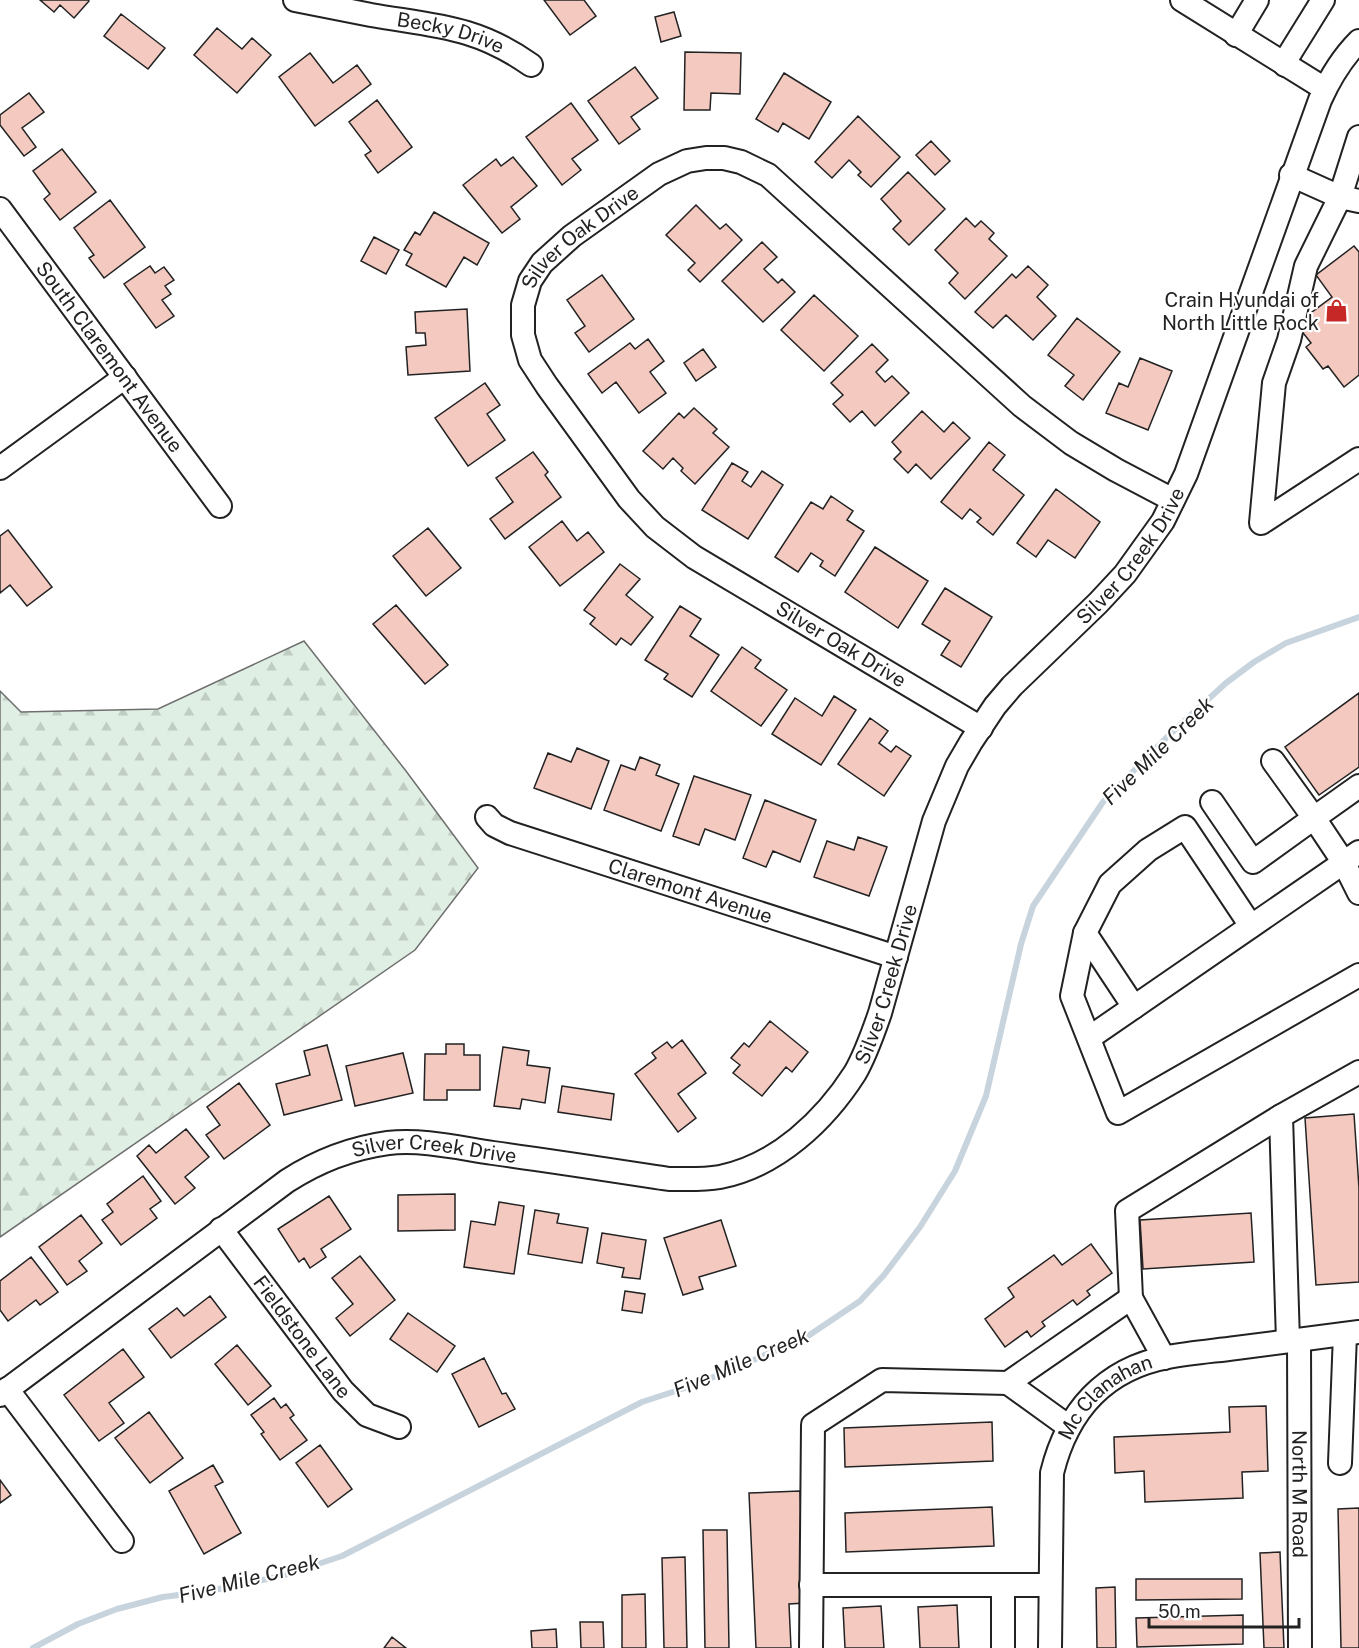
<svg xmlns="http://www.w3.org/2000/svg" width="1359" height="1648" viewBox="0 0 1359 1648" font-family="'Public Sans',sans-serif">
	<style>
		.forest { fill: url(#forest-firs); stroke: #6f6f6f; stroke-width: 1.5 }
		.lines { fill: none; stroke-linecap: round; stroke-linejoin: round }
		.stream { stroke: #c7d3dd; stroke-width: 6 }
		.building { fill: #f3c9c0; stroke: #222; stroke-width: 1.5 }
		.minor-casing { stroke: #222; stroke-width: 26 }
		.minor { stroke: #fff; stroke-width: 22 }
		.labels { text-anchor: middle; stroke-width: 4.5; stroke-linejoin: round; paint-order: stroke }
		.street-label { font-size: 20px; fill: #222; stroke: #fff }
		.poi-label { font-size: 20px; fill: #222; stroke: #fff; text-anchor: end }
		.water-label { font-size: 21px; font-style: italic; fill: #222; stroke: #fff }
	</style>
	<defs>
		<pattern id="forest-firs" width="22" height="20" patternUnits="userSpaceOnUse" patternTransform="scale(1.5)"><rect width="22" height="20" fill="#e0efe3"/><path d="M5 1l3.5 6h-7zM16 11l3.5 6h-7z" fill="#c0cdc2"/></pattern>
	</defs>
	<rect width="100%" height="100%" fill="#fff"/>
	<path class="forest" d="M304 641 406 771 478 868 415 950 0 1237V691L21 712 158 709Z"/>
	<g class="lines">
		<path class="stream" d="M33 1648 78 1624 117 1609 163 1597 209 1591 282 1576 342 1556 642 1402 697 1384 805 1338 860 1301 884 1275 920 1227 955 1171 986 1096 1021 944 1033 906 1103 802 1169 735 1226 683 1254 662 1286 643 1359 617"/>
	</g>
	<path class="building" d="M40 0H88L89 1 74 18 60 5 54 12Z
		M544 0H584L596 16 570 35Z
		M674 12 681 36 661 42 655 17Z
		M121 14 165 48 148 69 104 36Z
		M217 28 242 49 252 38 271 55 237 93 194 55Z
		M685 52 741 53 740 94 711 93 710 110H684Z
		M310 53 333 83 357 65 371 84 315 126 279 77Z
		M635 67 658 98 631 117 640 129 619 144 588 101Z
		M784 73 831 102 809 139 783 123 778 132 756 119Z
		M29 93 44 112 22 128 36 147 24 156 0 125V115Z
		M377 100 412 147 378 173 365 155 371 151 349 122Z
		M571 103 598 140 572 159 581 170 562 185 526 137Z
		M858 116 900 157 871 187 858 175 861 172 849 160 832 178 815 162Z
		M931 141 950 161 935 175 916 155Z
		M62 149 96 192 60 220 44 199 50 194 33 171Z
		M513 157 537 186 511 207 520 219 502 233 463 185 496 159 501 166Z
		M908 172 945 209 909 245 893 229 901 221 881 199Z
		M110 200 145 247 104 278 89 258 94 255 74 228Z
		M696 205 720 229 726 224 742 240 700 282 688 270 695 263 666 235Z
		M434 212 489 243 477 265 464 257 446 287 406 265 412 254 404 250 415 232 420 235Z
		M966 218 975 227 981 221 994 233 989 239 1007 256 965 299 949 283 958 273 935 250Z
		M374 237 399 250 386 274 361 261Z
		M762 242 777 257 764 269 778 283 782 279 795 292 763 322 722 281Z
		M1354 246 1359 252V375L1344 387 1328 366 1323 369 1306 347 1311 343 1296 324 1332 297 1316 275Z
		M150 266 155 273 164 267 174 280 165 286 171 294 162 300 174 316 156 328 124 284Z
		M1028 266 1048 285 1037 297 1056 316 1033 340 1006 315 993 328 975 312 1012 274 1016 278Z
		M602 275 634 319 589 352 575 333 585 326 567 300Z
		M814 295 858 336 824 371 781 330Z
		M467 309 470 371 408 375 406 347 426 345 425 333H416L415 312Z
		M1077 318 1120 352 1083 400 1065 386 1074 375 1048 355Z
		M648 339 664 361 650 372 666 393 639 413 616 382 602 393 588 374 630 343 635 349Z
		M872 344 888 360 876 372 885 382 892 376 909 393 875 426 862 411 850 422 833 404 843 395 831 383Z
		M703 349 716 367 696 381 684 363Z
		M1140 358 1172 371 1148 430 1106 413 1119 383 1128 387Z
		M485 383 500 405 487 414 505 440 468 466 435 418Z
		M694 408 717 429 713 433 729 447 695 484 681 471 683 468 673 458 663 469 643 451 679 413 684 418Z
		M922 411 944 432 953 422 970 438 931 479 916 464 908 473 894 459 901 452 892 442Z
		M989 442 1005 455 993 470 1024 495 993 535 977 522 981 518 970 509 962 519 941 502Z
		M533 452 548 472 545 475 561 497 505 539 490 519 513 502 496 478Z
		M732 463 748 472 742 481 751 487 762 471 783 485 748 539 702 510Z
		M1056 489 1100 522 1075 558 1048 540 1036 557 1017 543Z
		M831 496 853 511 847 520 864 531 835 576 820 566 823 561 811 553 798 572 775 557 811 502 823 509Z
		M562 521 577 541 588 532 604 552 560 586 529 547Z
		M428 528 461 568 426 596 393 556Z
		M8 530 52 587 27 606 10 585 0 593V536Z
		M875 547 928 581 898 628 845 592Z
		M620 564 640 579 626 595 653 617 631 645 621 638 616 645 590 624 595 618 584 610Z
		M945 588 992 617 961 667 941 655 950 641 922 624Z
		M396 605 448 665 425 684 373 624Z
		M680 606 701 619 690 636 719 655 692 697 664 679 668 674 645 660Z
		M742 647 761 660 755 668 787 690 761 726 711 691Z
		M1359 693V767L1319 795 1285 747Z
		M834 696 856 710 821 765 772 734 795 698 822 716Z
		M870 718 888 731 879 743 891 752 896 746 911 756 884 796 838 764Z
		M577 748 609 761 591 809 534 788 548 753 571 762Z
		M640 757 660 765 656 775 679 784 661 831 604 810 621 765 635 770Z
		M694 776 751 795 735 840 705 829 699 845 673 836Z
		M765 800 816 820 800 862 773 851 766 867 743 858Z
		M858 837 887 847 869 896 814 877 827 841 854 850Z
		M770 1021 808 1052 792 1072 786 1067 762 1096 733 1073 740 1065 731 1058 744 1043 749 1047Z
		M682 1040 706 1073 678 1094 696 1118 678 1132 635 1074 656 1058 652 1053 667 1042 672 1048Z
		M446 1044H464V1055H480V1090H447V1100H424L425 1054H446Z
		M327 1045 342 1100 284 1115 276 1084 310 1075 304 1051Z
		M503 1047 529 1051 527 1065 550 1068 545 1103 522 1099 520 1109 494 1106Z
		M403 1053 413 1093 355 1106 346 1066Z
		M239 1083 270 1125 224 1159 206 1135 220 1125 207 1107Z
		M562 1086 614 1094 611 1120 558 1112Z
		M1354 1114 1359 1188V1282L1316 1285 1305 1118Z
		M186 1129 209 1157 185 1177 195 1188 175 1204 137 1156 149 1145 156 1153Z
		M143 1176 161 1201 150 1209 157 1218 121 1245 102 1220 113 1212 107 1204Z
		M455 1194V1230L398 1231V1195Z
		M329 1196 351 1229 321 1249 326 1257 310 1268 304 1258 299 1262 278 1229Z
		M499 1202 524 1206 514 1274 464 1267 471 1221 495 1225Z
		M535 1210 559 1214 557 1223 588 1228 582 1263 528 1254Z
		M1251 1213 1254 1262 1143 1269 1140 1220Z
		M81 1215 102 1243 79 1261 87 1271 67 1285 39 1247Z
		M721 1220 736 1266 699 1277 703 1289 683 1295 664 1238Z
		M602 1233 646 1240 640 1279 622 1277 624 1268 597 1263Z
		M1091 1244 1112 1273 1087 1291 1090 1295 1077 1305 1073 1300 1042 1322 1045 1326 1031 1337 1027 1331 1005 1347 985 1319 1014 1297 1008 1288 1054 1255 1062 1265Z
		M360 1256 395 1300 350 1336 336 1318 353 1304 332 1278Z
		M31 1257 58 1292 40 1305 36 1300 8 1321 0 1310V1281Z
		M625 1291 645 1294 642 1313 622 1310Z
		M210 1296 226 1317 171 1358 149 1329 177 1308 184 1316Z
		M408 1313 455 1346 437 1372 390 1339Z
		M237 1345 271 1386 248 1405 215 1364Z
		M123 1349 144 1377 109 1403 124 1423 99 1441 64 1395Z
		M484 1358 502 1394 506 1393 515 1409 479 1427 452 1374Z
		M274 1398 281 1408 286 1404 294 1415 290 1418 307 1440 280 1460 261 1434 264 1432 251 1415Z
		M1266 1406 1268 1471 1242 1472 1243 1498 1145 1502 1144 1471 1115 1473 1114 1437 1230 1432 1229 1407Z
		M149 1412 183 1458 150 1483 115 1438Z
		M992 1422 993 1461 845 1467 844 1428Z
		M320 1445 352 1489 328 1507 296 1463Z
		M213 1465 223 1482 215 1486 241 1533 204 1554 169 1491Z
		M0 1480 11 1495 0 1503Z
		M800 1491 805 1603 789 1604 791 1648H756L749 1493Z
		M992 1507 994 1546 846 1552 845 1513Z
		M1359 1508V1648H1341L1338 1509Z
		M703 1530H727L729 1648H705Z
		M1280 1552 1284 1648H1264L1260 1553Z
		M685 1557 687 1648H664L662 1558Z
		M1136 1579H1242V1599L1136 1600Z
		M1115 1587 1116 1648H1097L1096 1588Z
		M645 1594 646 1648H622V1595Z
		M957 1605 959 1648H920L918 1607Z
		M881 1606 884 1648H845L843 1608Z
		M1243 1615V1644L1137 1647 1136 1618Z
		M580 1622H603L604 1648H581Z
		M556 1629 557 1648H532L531 1631Z
		M392 1637 406 1648H384Z"/>
	<g class="lines">
		<defs>
			<g id="minor">
				<path id="s1" d="M295 0C320 5 346 10 371 15 435 26 476 26 531 65"/>
				<path d="M1182 0 1325 89"/>
				<path d="M1236 35 1257 0"/>
				<path d="M1285 65 1287 58 1323 0"/>
				<path d="M1359 137 1340 197 1359 201"/>
				<path d="M1291 175 1340 197 1306 266 1289 340 1274 383 1261 523 1359 459"/>
				<path id="s2" d="M0 209 220 506"/>
				<path d="M0 468 125 377"/>
				<path id="s3" d="M981 728 694 557 655 527 629 499 547 386 530 360 523 335V305L530 281 542 263 572 236 659 174 687 161 706 158H724L741 162 768 175 1022 406 1071 443 1116 470 1173 500"/>
				<path d="M1359 786 1314 818 1344 863 1359 893"/>
				<path d="M1212 802 1253 862 1314 818 1273 761"/>
				<path id="s4" d="M487 817 494 825 510 833 896 957"/>
				<path d="M1085 933 1072 996 1118 1113 1359 975"/>
				<path d="M1134 1007 1085 933 1110 884 1148 850 1185 827 1251 926"/>
				<path d="M1089 1038 1359 852"/>
				<path id="s5" d="M221 1229 343 1391 367 1415 399 1427"/>
				<path id="s6" d="M1299 1340 1300 1648"/>
				<path d="M1288 1341 1281 1116 1359 1072"/>
				<path d="M1164 1358 1131 1298 1127 1211 1281 1116"/>
				<path d="M7 1389 122 1541"/>
				<path id="s7" d="M0 1395 287 1181C318 1161 352 1148 388 1143 422 1139 459 1148 493 1153 552 1161 610 1170 669 1179 686 1179 703 1180 720 1177 777 1166 825 1120 855 1073 866 1054 873 1033 880 1013L934 821 957 766 971 742 995 706 1012 686 1098 603 1125 574 1163 521 1186 474 1320 100C1330 78 1341 59 1359 41"/>
				<path d="M1069 1427 1008 1383 1131 1298"/>
				<path d="M1340 1463 1345 1334"/>
				<path d="M811 1585H1050"/>
				<path d="M811 1648 813 1425 882 1380 1008 1383"/>
				<path d="M1003 1648V1586"/>
				<path id="s8" d="M1050 1648 1052 1473C1067 1412 1104 1369 1168 1357 1190 1353 1213 1351 1236 1348 1277 1343 1318 1337 1359 1332"/>
			</g>
		</defs>
		<use href="#minor" class="minor-casing"/>
		<use href="#minor" class="minor"/>
	</g>
	<defs>
		<symbol id="shop-bare" viewBox="-9 -9 18 18"><path d="M-5-2.5h2.3a2.7 3.5 0 0 1 5.4 0H5L5.5 6h-11ZM-1.5-2.5h3a1.5 2.3 0 0 0-3 0Z" fill="#c62828" stroke="#fff" stroke-width="2.5" paint-order="stroke"/></symbol>
	</defs>
	<g fill-rule="evenodd">
		<use href="#shop-bare" x="1320" y="294" width="33" height="33"/>
	</g>
	<g class="labels">
		<g class="street-label">
			<text dy="7" stroke="none"><textPath href="#s1" startOffset="159">Becky Drive</textPath></text>
			<text dy="7" stroke="none"><textPath href="#s3" startOffset="740">Silver Oak Drive</textPath></text>
			<text dy="7" stroke="none"><textPath href="#s2" startOffset="184">South Claremont Avenue</textPath></text>
			<text dy="7" stroke="none"><textPath href="#s7" startOffset="1575">Silver Creek Drive</textPath></text>
			<text transform="translate(841 644) rotate(31)" y="7">Silver Oak Drive</text>
			<text dy="7" stroke="none"><textPath href="#s4" startOffset="218">Claremont Avenue</textPath></text>
			<text dy="7" stroke="none"><textPath href="#s7" startOffset="1071">Silver Creek Drive</textPath></text>
			<text dy="7" stroke="none"><textPath href="#s7" startOffset="513">Silver Creek Drive</textPath></text>
			<text dy="7" stroke="none"><textPath href="#s5" startOffset="135">Fieldstone Lane</textPath></text>
			<text dy="7" stroke="none"><textPath href="#s8" startOffset="272">Mc Clanahan</textPath></text>
			<text dy="7" stroke="none"><textPath href="#s6" startOffset="154">North M Road</textPath></text>
		</g>
		<g class="poi-label">
			<text x="1319" y="307">Crain Hyundai of<tspan x="1319" dy="23">North Little Rock</tspan></text>
		</g>
		<g class="water-label">
			<text transform="translate(1158 751) rotate(-44)" y="7">Five Mile Creek</text>
			<text transform="translate(741 1363) rotate(-23)" y="7">Five Mile Creek</text>
			<text transform="translate(249 1579) rotate(-14)" y="7">Five Mile Creek</text>
		</g>
	</g>
	<path d="M1149 1618v9h150v-9" fill="none" stroke="#222222" stroke-width="3"/>
	<text x="1158" y="1618" font-size="18" fill="#222222" stroke="#ffffff" stroke-width="4.5" paint-order="stroke">50 m</text>
</svg>
